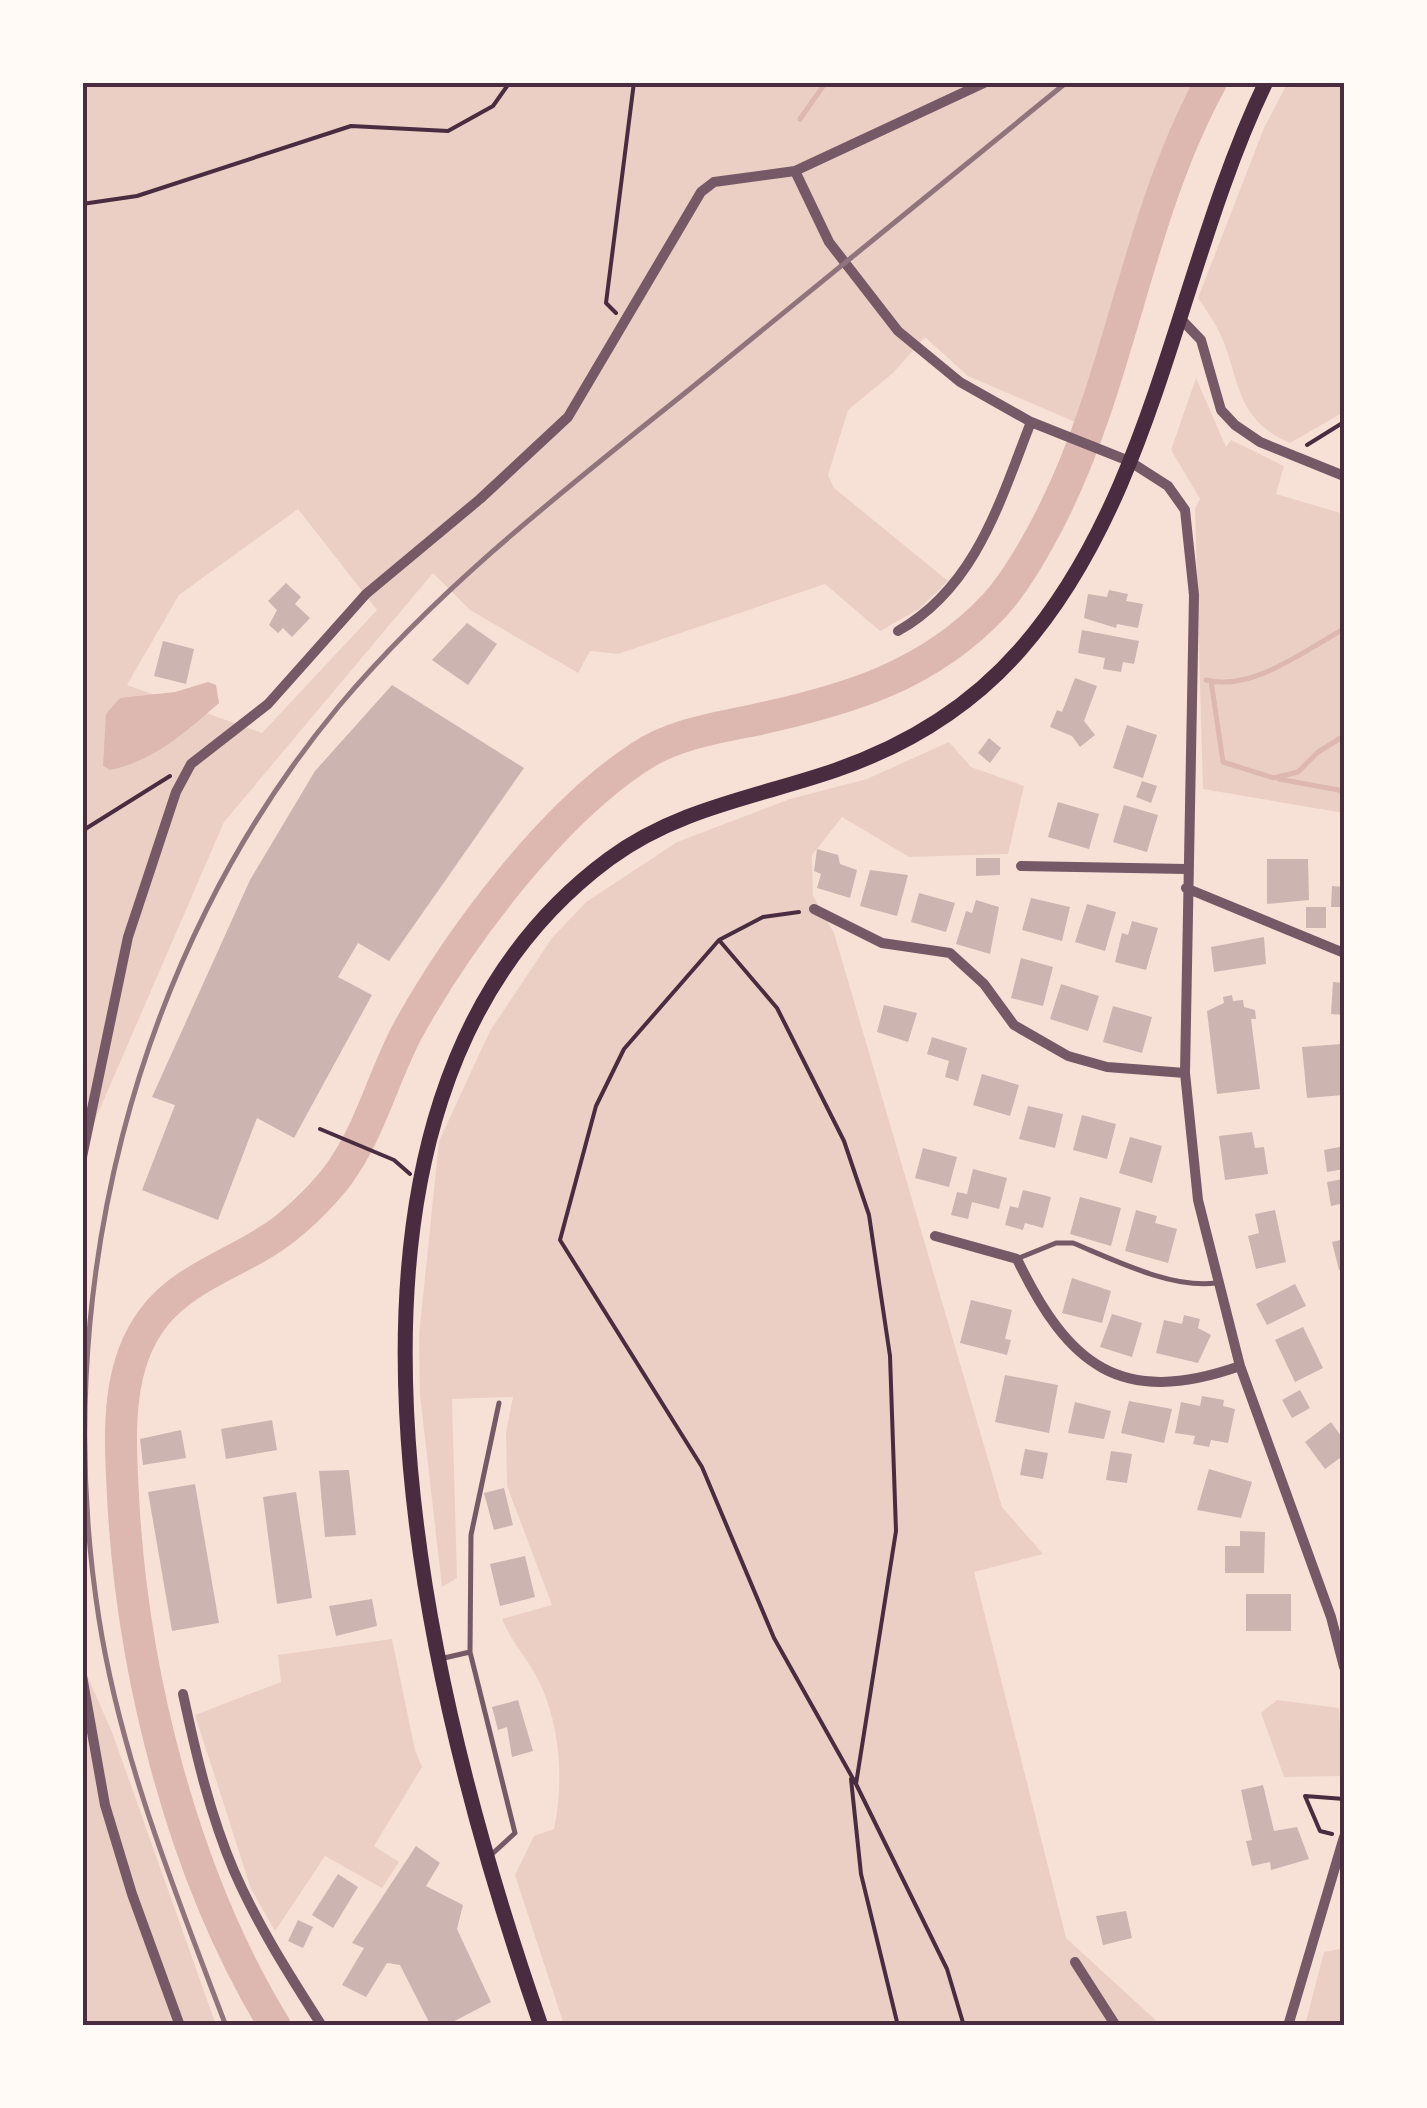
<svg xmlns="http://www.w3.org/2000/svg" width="1427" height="2108" viewBox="0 0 1427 2108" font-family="Overpass,sans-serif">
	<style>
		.green { fill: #ebcfc5; fill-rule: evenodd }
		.water { fill: #dcb8b0 }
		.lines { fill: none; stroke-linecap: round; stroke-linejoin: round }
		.stream { stroke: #dcb8b0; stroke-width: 5 }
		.river { stroke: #dcb8b0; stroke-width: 32 }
		.building { fill: #ccb4b1 }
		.path { stroke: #4a2c40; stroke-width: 4 }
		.service { stroke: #755966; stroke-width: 5 }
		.minor { stroke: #755966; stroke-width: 10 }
		.secondary { stroke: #4a2c40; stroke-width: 15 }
		.rail { stroke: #8f747c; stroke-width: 5 }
		.neatline { fill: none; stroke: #4a2c40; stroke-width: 4 }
	</style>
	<rect width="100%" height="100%" fill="#f7e1d7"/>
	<path class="green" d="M1288 82 1344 83V412L1290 443C1238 420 1241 388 1223 340 1217 325 1207 312 1198 298L1264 128Z
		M83 83H1198L1159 168 1080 424 968 376 925 337 893 373 848 410 828 475 834 488 948 581 919 609 880 631 825 584 618 654 590 651 578 673 470 610 433 573 224 822 83 1148ZM298 509 377 610 262 733 127 685 179 595Z
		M1196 378 1226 447 1231 440 1284 466 1276 494 1344 514V813L1203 789 1195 509 1200 499 1171 450Z
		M949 742 971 767 1024 786 1008 854 909 857 842 817 812 855 813 896 834 933 1002 1507 1043 1554 974 1572 1066 1938 1161 2025H564L515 1875 534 1836 554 1829C565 1778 560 1714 531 1667 520 1650 510 1638 502 1619L552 1605 507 1486 506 1432 513 1397 452 1399 457 1578 442 1587 420 1395 419 1336 439 1141 490 1031 552 938 586 902 677 842 790 799 867 779Z
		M392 1639 415 1750 422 1767 374 1846 399 1862 382 1888 325 1856 275 1931 251 1889 195 1715 281 1682 278 1655Z
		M82 1664 112 1732 216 2025H83Z
		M1277 1700 1339 1708 1342 1776 1284 1777 1261 1713Z
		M1344 1948V2025H1305L1324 1952Z"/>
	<path class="water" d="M208 682 216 685 219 703C186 732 154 761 110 770L103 766 106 714 120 698 175 692Z"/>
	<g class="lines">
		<path class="stream" d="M800 119 826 82
			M1206 680C1252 692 1305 650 1344 629
			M1211 681 1223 762 1274 778 1298 772 1318 752 1344 736
			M1279 779 1344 791"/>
		<path class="river" d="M275 2026C182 1874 132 1672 123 1496 120 1436 115 1367 154 1317 187 1274 245 1261 286 1228 306 1212 332 1186 345 1165 372 1124 385 1073 408 1030 459 938 550 816 638 758 671 735 715 728 755 720 847 700 929 676 995 605 1019 578 1038 543 1054 511 1122 374 1137 217 1211 82"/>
	</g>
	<path class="building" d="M286 583 301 597 295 604 310 618 292 637 283 628 278 633 269 625 277 610 268 601Z
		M1109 590 1128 594 1126 601 1143 604 1138 628 1117 624 1116 628 1084 618 1088 594 1107 597Z
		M467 623 497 644 468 685 432 660Z
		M1082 630 1139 641 1134 664 1123 662 1121 672 1103 669 1105 658 1078 653Z
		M163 641 194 649 186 684 154 676Z
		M1075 678 1097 686 1084 721 1095 735 1080 747 1072 736 1050 727 1057 710 1062 712Z
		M392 685 524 768 389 961 358 943 338 977 372 995 294 1138 257 1118 218 1220 142 1190 175 1105 152 1097 250 880 315 771Z
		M1127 725 1157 735 1143 778 1113 768Z
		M989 738 1001 748 990 763 978 753Z
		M1142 781 1157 786 1151 803 1136 797Z
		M1058 802 1099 814 1089 849 1048 837Z
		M1124 805 1158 815 1147 852 1113 842Z
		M817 849 838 855 840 864 857 870 850 898 817 888 821 874 814 871Z
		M976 858H1000V875L976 876Z
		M1267 859H1308L1309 900 1267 904Z
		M870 870 908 875 897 916 860 906Z
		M1332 886 1344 887V907H1331Z
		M919 893 955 903 946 932 911 922Z
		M1031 898 1070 907 1062 941 1022 930Z
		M976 900 999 907 990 954 956 944 966 911 972 913Z
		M1087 904 1116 912 1105 951 1075 942Z
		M1306 907H1326V928H1306Z
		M1132 921 1158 928 1146 970 1115 962 1122 933 1128 935Z
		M1264 937 1266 964 1214 972 1211 947Z
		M1021 958 1053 967 1043 1006 1011 998Z
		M1333 982 1344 983V1015L1331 1014Z
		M1061 984 1099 996 1088 1031 1050 1019Z
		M1232 995 1233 1001 1243 1000 1244 1007 1255 1010 1256 1019H1251L1260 1089 1217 1094 1207 1011 1224 1003 1223 997Z
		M884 1005 917 1013 908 1042 877 1032Z
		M1113 1006 1152 1017 1142 1053 1103 1042Z
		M932 1037 967 1048 958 1081 945 1077 949 1061 927 1054Z
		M1341 1044 1344 1095 1307 1098 1302 1047Z
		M982 1074 1019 1085 1010 1116 973 1105Z
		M1028 1106 1063 1114 1055 1148 1019 1139Z
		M1082 1115 1116 1124 1107 1159 1073 1150Z
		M1252 1132 1255 1148 1264 1147 1268 1174 1225 1180 1219 1136Z
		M1130 1137 1162 1146 1152 1183 1119 1173Z
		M1344 1146V1169L1327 1172 1324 1150Z
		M923 1148 957 1157 949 1187 915 1178Z
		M973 1169 1007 1178 999 1209 972 1202 968 1219 951 1215 957 1192 967 1194Z
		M1343 1179 1344 1203 1331 1206 1327 1182Z
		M1023 1190 1051 1197 1043 1228 1025 1223 1023 1230 1005 1225 1010 1206 1018 1208Z
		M1080 1197 1121 1208 1111 1246 1070 1234Z
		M1136 1210 1157 1216 1155 1223 1177 1229 1168 1263 1125 1251Z
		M1275 1210 1286 1262 1256 1269 1248 1236 1259 1233 1255 1214Z
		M1344 1239V1268L1339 1270 1332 1242Z
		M1072 1278 1111 1291 1102 1323 1062 1313Z
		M1295 1284 1306 1306 1267 1325 1256 1304Z
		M971 1300 1012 1310 1005 1339 1011 1340 1007 1355 960 1343Z
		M1112 1314 1142 1323 1132 1357 1100 1347Z
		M1184 1315 1200 1319 1198 1328 1211 1335 1198 1363 1156 1353 1164 1320 1182 1324Z
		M1303 1327 1323 1368 1295 1382 1275 1340Z
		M1005 1375 1058 1385 1049 1433 995 1422Z
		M1300 1390 1310 1408 1292 1418 1282 1400Z
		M1202 1396 1224 1400 1223 1406 1235 1409 1228 1443 1211 1440 1209 1447 1193 1444 1195 1436 1175 1433 1181 1402 1200 1406Z
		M1129 1401 1172 1409 1164 1443 1121 1433Z
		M1075 1402 1111 1411 1104 1439 1068 1433Z
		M272 1420 277 1450 226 1459 221 1429Z
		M1331 1422 1344 1440V1455L1325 1469 1305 1442Z
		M181 1430 186 1458 143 1465 140 1439Z
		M1025 1449 1048 1453 1043 1479 1020 1475Z
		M1111 1451 1132 1454 1127 1483 1106 1480Z
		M1209 1469 1252 1482 1241 1518 1197 1510Z
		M349 1470 356 1535 325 1537 319 1471Z
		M195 1484 219 1623 172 1631 148 1492Z
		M504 1488 513 1525 494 1530 484 1493Z
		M296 1492 312 1598 277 1604 263 1497Z
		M1240 1531 1265 1532 1264 1573H1225V1546H1240Z
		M525 1556 535 1597 500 1606 490 1564Z
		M1246 1594H1291V1631H1246Z
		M372 1599 377 1626 336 1636 329 1606Z
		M518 1700 533 1751 512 1757 507 1727 498 1730 492 1707Z
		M1263 1785 1274 1831 1297 1827 1309 1859 1271 1870 1270 1862 1252 1866 1246 1841 1252 1840 1241 1790Z
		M416 1846 440 1863 426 1886 463 1905 457 1929 491 2002 445 2026H431L400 1965 387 1963 366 1997 342 1985 364 1948 352 1943Z
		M338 1874 358 1887 333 1928 312 1915Z
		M1126 1911 1132 1938 1103 1945 1096 1916Z
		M298 1920 313 1927 303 1948 288 1941Z"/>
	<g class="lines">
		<path class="path" d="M82 204 137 196 351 126 448 131 493 106 510 82
			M616 313 606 303 634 82
			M1307 445 1344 422
			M82 831 170 776
			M799 912 763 917 719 940 624 1049 596 1106 560 1240 702 1467 774 1638 856 1784
			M719 940 777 1008 844 1141 869 1215 890 1356 896 1531 856 1784 947 1969 964 2026
			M320 1129 394 1160 410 1174
			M851 1779 861 1874 898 2026
			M1332 1834 1320 1831 1305 1796 1344 1799"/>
		<path class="service" d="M1019 1258 1056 1243H1073C1114 1260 1172 1289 1216 1283
			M444 1658 470 1652
			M491 1855 515 1833 470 1652 471 1535 499 1403"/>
		<path class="minor" d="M795 171 829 242 898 331 960 382 1031 422 1129 461 1168 486 1185 510 1194 595 1185 1073 1198 1200 1240 1366 1331 1617 1344 1667
			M1179 317 1201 340 1221 410 1235 425 1260 442 1344 476
			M898 631C976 587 1000 501 1031 422
			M1021 866 1186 869
			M1186 888 1344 953
			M814 909 882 943 950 953 984 984 1014 1025 1068 1056 1107 1067 1185 1073
			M82 1157 128 937 176 792 191 764 268 704 366 594 480 499 568 417 701 192 714 182 795 171 986 82
			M935 1236 1017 1259C1068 1365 1120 1408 1240 1366
			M82 1676 105 1805 132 1894 180 2026
			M183 1694C196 1754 210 1815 234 1871 258 1926 290 1976 322 2026
			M1075 1962 1116 2026
			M1288 2026 1344 1837"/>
		<path class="secondary" d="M541 2026C427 1698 274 1107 609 859 678 808 758 797 836 770 908 745 970 707 1020 650 1156 495 1178 264 1266 82"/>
		<path class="rail" d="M226 2026C176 1894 121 1759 99 1619 49 1300 131 956 339 706 441 585 568 487 690 389 816 287 941 184 1067 82"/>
	</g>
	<rect width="1427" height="2108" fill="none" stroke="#fffaf5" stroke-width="170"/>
	<rect x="85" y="85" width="1257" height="1938" class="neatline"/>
</svg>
